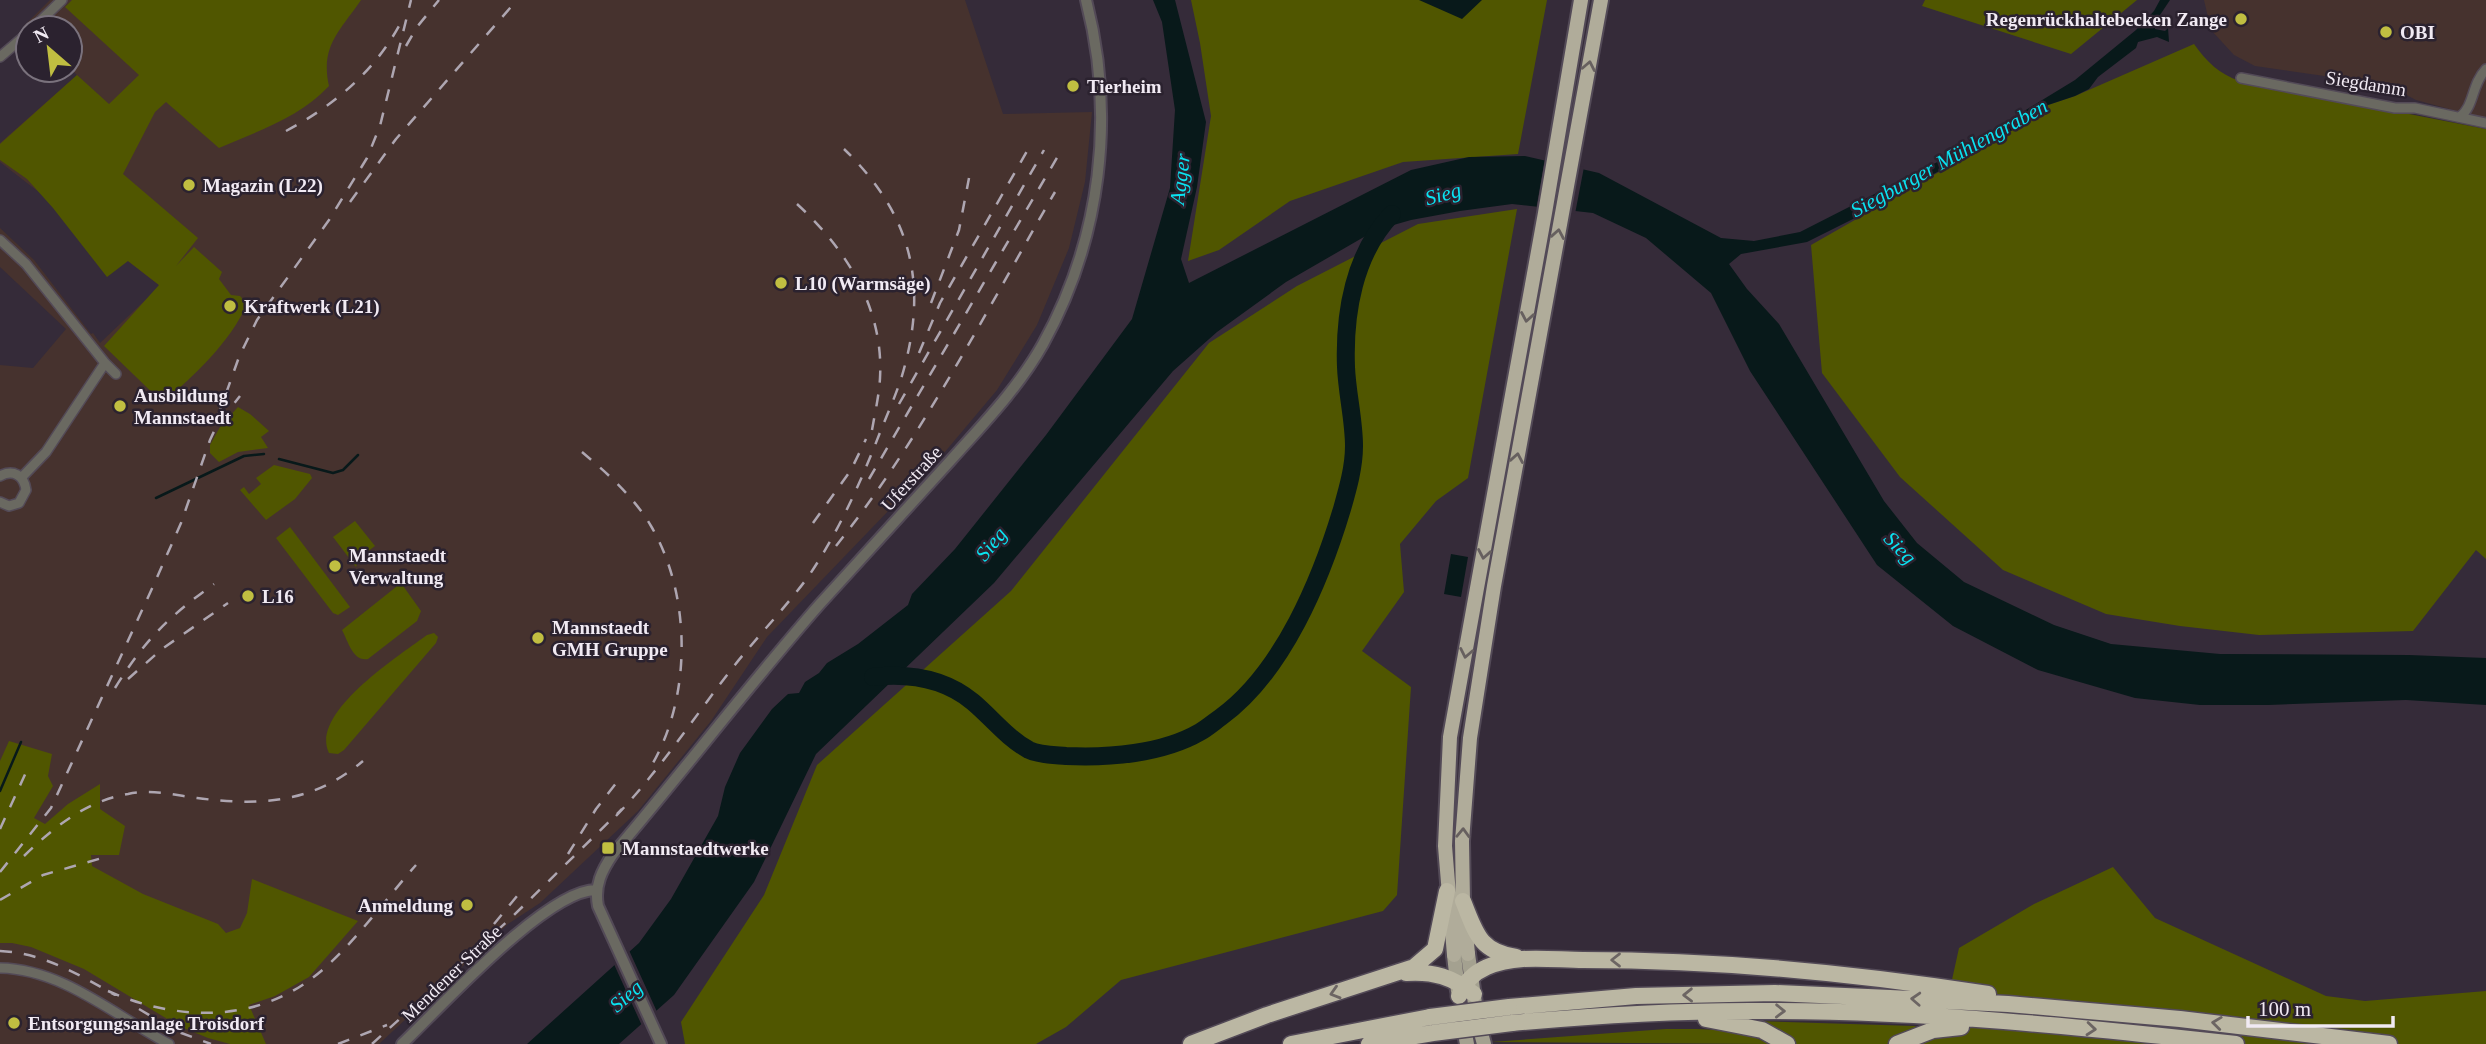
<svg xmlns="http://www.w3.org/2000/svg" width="2486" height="1044" viewBox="0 0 2486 1044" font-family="'Times New Roman',serif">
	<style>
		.industrial { fill: #46322e }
		.green { fill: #505600 }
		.water { fill: #08191a }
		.pier { fill: #352b39 }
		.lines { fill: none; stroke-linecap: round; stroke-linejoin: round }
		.stream { stroke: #08191a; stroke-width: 2.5 }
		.river { stroke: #08191a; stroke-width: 18 }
		.minor-casing { stroke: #534a57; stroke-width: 12 }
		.tertiary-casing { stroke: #534a57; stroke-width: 14 }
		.primary-casing { stroke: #534a57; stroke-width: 18 }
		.trunk-casing { stroke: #534a57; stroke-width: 18 }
		.motorway-casing { stroke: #534a57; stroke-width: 19 }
		.minor { stroke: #6a6961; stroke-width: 9 }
		.tertiary { stroke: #6a6961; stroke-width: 10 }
		.primary { stroke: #a4a190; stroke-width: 14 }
		.trunk { stroke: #b0ac9a; stroke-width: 14 }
		.motorway { stroke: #bbb7a3; stroke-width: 16 }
		.rail { stroke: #aea6b1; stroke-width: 2.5; stroke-dasharray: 12 12; stroke-linecap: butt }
		.motorway-bridge-casing { stroke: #534a57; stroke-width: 19; stroke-linecap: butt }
		.motorway-bridge { stroke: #bbb7a3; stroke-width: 16 }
		.oneway { stroke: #67605f }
		.oneway2 { stroke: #6c6563 }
		.poi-dot { fill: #c0be41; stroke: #2b222f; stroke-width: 2.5 }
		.labels { text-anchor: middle; stroke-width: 5; stroke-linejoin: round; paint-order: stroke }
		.poi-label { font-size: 19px; font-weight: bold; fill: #f1eaf3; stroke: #2b222f; text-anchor: start }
		.street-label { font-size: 19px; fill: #f1eaf3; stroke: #2b222f }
		.water-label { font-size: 21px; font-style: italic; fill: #0ae3f1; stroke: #2b222f }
	</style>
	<rect width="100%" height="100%" fill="#352b39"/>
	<path class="industrial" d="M50 0H965L1003 114 1092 112 1085 182 1069 248 1037 325 997 390 944 453 767 637 711 721 638 811 540 903 508 924 379 1044H0V365L33 368 66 329 0 267V228L34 260 91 334 93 333 100 343 160 286 0 162V143L77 75 70 68V28L28 29 24 26Z
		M2204 0H2486V119L2416 100 2387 85 2255 66 2234 55 2211 30Z"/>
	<path class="green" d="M72 0H361C340 31 320 46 329 86 299 118 258 131 219 148L166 102 155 112 123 174 198 238 176 266 194 247 222 272 219 279 231 295 240 296 247 304C230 343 194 375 163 403L104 346 159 285 128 261 107 277 53 208 27 179 0 160V144L77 75 109 104 139 75 65 7Z
		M1191 0H1547L1518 154 1403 162 1290 201 1219 250 1188 261 1211 116 1200 43Z
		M1925 0H2137L2071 54 1922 6Z
		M2194 44C2207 62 2219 74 2240 81L2486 129V559L2476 550 2413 631 2259 635 2180 626 2106 614 2003 570 1900 477 1822 373 1811 245 2032 119 2048 105 2075 96Z
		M1517 209 1468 478 1436 501 1400 544 1404 592 1362 651 1411 687 1397 895 1383 911 1121 980 1066 1027 1036 1044H685L681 1022 764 895 817 765 1011 591 1209 343 1297 286 1418 224Z
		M238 407 250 414 269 431 261 437 268 448 238 452 219 462 210 453V445L225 418 227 419Z
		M274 465 310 474 312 478 295 499 266 520 240 490 244 487 249 494 261 484 256 478Z
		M355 521 375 546 359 558 356 567 333 537Z
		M290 527 350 607 338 615 333 613 276 538Z
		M401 583 421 611 417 621 368 659C353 662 348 641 342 630Z
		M434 633 438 637 436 643 344 750 338 754 329 753C309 713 400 655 427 635Z
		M9 741 52 754 48 776 53 786 34 818 45 824 68 804 100 784V809L125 826 119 855H91L92 866 143 894 218 924 226 933 240 928 247 913 252 879 358 921 309 977 275 996 249 1005 266 1044H230L208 1038 179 1026 84 969 31 947 12 943H0V761Z
		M2113 867 2155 918 2326 996 2365 1001 2486 991V1044H1909L1940 1034 1959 948 2034 904Z
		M1756 1021 1915 1026 1916 1027 1887 1044H1795Z
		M1666 1029C1700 1029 1738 1027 1769 1044L1491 1042Z"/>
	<path class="water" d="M1153 0H1175L1206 122 1197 187 1181 259 1189 283 1411 170 1469 157 1525 156 1599 173 1721 238 1754 241 1800 232 1957 152 2075 80 2136 30 2154 11 2160 0H2170L2154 24 2155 29 2165 31 2168 28 2169 42 2157 37 2138 42 2136 48 2098 77 2089 89 2075 96 2048 105 2032 119 1857 217 1807 242 1741 254 1729 264 1747 289 1779 324 1884 501 1917 543 1964 582 2054 625 2111 644 2220 654 2409 655 2486 658V705L2406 700 2268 705H2200L2135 698 2038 670 1953 626 1877 565 1750 371 1711 293 1646 238 1593 213 1512 204 1460 211 1411 220 1376 230 1286 282 1217 332 1173 371 994 583 816 754 754 882 674 995 619 1044H527L639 943 671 899 718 816 725 787 740 753 772 709 788 694 799 693 805 682 819 673 827 663 858 644 908 605 912 594 955 549 1046 435 1132 319 1170 188 1175 110 1162 22Z
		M1419 0H1482L1462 19Z
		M1451 554 1468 557 1461 597 1444 594Z"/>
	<path class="pier" d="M1545 158 1584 167 1575 214 1536 210Z
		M628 948 658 1014 643 1028 613 962Z"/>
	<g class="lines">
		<path class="stream" d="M279 459 333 473 343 470 358 455
			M156 498 244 456 264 454
			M0 791 21 742"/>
		<path class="river" d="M873 677C909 673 944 678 973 702 992 718 1007 738 1029 750 1039 755 1054 755 1066 756 1108 758 1162 754 1200 732 1207 728 1214 722 1221 717 1283 672 1321 579 1342 509 1348 488 1354 467 1354 446 1354 420 1347 393 1346 367 1344 313 1354 254 1392 214"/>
		<defs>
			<path id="minor" d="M33 28 62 0
				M0 57 28 33
				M2241 78 2395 108H2415L2486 123
				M2460 117C2475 105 2471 85 2486 69
				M0 240 26 264 105 363 116 374
				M0 476C13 469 24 475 26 490L19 503 9 506 0 502
				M22 477 46 452 105 363
				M0 968C63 969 115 1016 169 1044"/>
			<path id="tertiary" d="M402 1044C439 1009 548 888 597 890
				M661 1044 598 906C594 886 602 870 613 854 683 772 748 686 819 605 863 557 907 508 951 460 984 423 1019 387 1043 344 1101 239 1116 116 1086 0"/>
			<path id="primary" d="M1468 954 1477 1018 1484 1044
				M1454 955 1458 991
				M1462 1018 1467 1044"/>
			<path id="trunk" d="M1468 954 1463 901 1462 841 1470 738 1494 586 1601 0
				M1454 955 1445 846 1450 737 1545 213 1581 0"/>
			<path id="motorway" d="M1463 901C1476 933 1479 951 1516 957
				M1406 973C1434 971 1452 977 1474 994
				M1459 996C1464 983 1473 973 1487 967 1516 954 1553 960 1583 960 1719 960 1854 973 1988 994
				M1509 1007 1636 996 1775 993 1890 998 2008 1004 2180 1019 2389 1044
				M1706 1019 1762 1030 1787 1044
				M1512 1023C1598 1015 1685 1010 1771 1011 1926 1011 2082 1027 2236 1044
				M1191 1044 1267 1015 1414 967 1435 949 1447 891
				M1291 1044 1430 1017
				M1369 1044 1433 1033
				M1897 1044 1933 1030 1961 1027"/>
		</defs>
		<use href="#minor" class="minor-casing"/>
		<use href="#tertiary" class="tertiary-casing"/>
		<use href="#primary" class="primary-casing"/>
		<use href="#trunk" class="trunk-casing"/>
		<use href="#motorway" class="motorway-casing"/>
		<use href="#minor" class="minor"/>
		<use href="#tertiary" class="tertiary"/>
		<use href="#primary" class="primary"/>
		<use href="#trunk" class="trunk"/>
		<use href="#motorway" class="motorway"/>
		<path class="rail" d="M406 46 417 27 439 0
			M286 131C333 106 373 73 399 26
			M350 202 396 139 517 0
			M797 204C846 249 884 308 880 378 879 397 874 417 871 436
			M931 303 959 230 969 178
			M919 353 940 303 1030 146
			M899 404 1044 150
			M218 416 239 357 257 320 329 220 367 158 380 126 411 0
			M582 452C607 473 634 497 651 526 691 594 692 694 653 763
			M869 479 1058 156
			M813 523 851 470 866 439
			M836 546C922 438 986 311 1055 192
			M128 679 162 649 228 603
			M115 688C145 640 168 617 214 584
			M616 816C660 770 694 717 734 666 758 636 785 608 808 577 838 533 860 484 879 435 888 412 899 389 905 365 928 278 908 211 844 149
			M0 829 28 768
			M568 854 596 809 617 782
			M24 856C54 827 86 801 128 794 151 789 174 795 197 798 259 806 312 804 363 761
			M0 872 51 808 155 582 181 523 210 440 217 425 240 396
			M0 900 43 875 102 858
			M494 924 517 896
			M0 951C43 953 78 974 115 995
			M108 991C173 1020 251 1024 311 979 348 952 384 901 416 865
			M139 1009 176 1031 211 1044
			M338 1044 387 1025
			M372 1044 512 917 622 809"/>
		<defs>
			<path id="motorway-bridge" d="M1430 1017 1509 1007
				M1433 1033 1512 1023"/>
		</defs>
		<use href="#motorway-bridge" class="motorway-bridge-casing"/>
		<use href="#motorway-bridge" class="motorway-bridge"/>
	</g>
	<defs><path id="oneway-chevron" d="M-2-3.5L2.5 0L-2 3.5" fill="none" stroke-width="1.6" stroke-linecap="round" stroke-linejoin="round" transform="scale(1.75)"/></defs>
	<g class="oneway">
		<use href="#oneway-chevron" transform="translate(1589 66) rotate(-79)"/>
		<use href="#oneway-chevron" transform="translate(1558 234) rotate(-80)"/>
		<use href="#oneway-chevron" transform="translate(1527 317) rotate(100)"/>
		<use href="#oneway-chevron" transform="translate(1517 458) rotate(-80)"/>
		<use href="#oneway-chevron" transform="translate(1484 554) rotate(100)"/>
		<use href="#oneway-chevron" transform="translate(1466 653) rotate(101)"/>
		<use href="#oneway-chevron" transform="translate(1463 833) rotate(-88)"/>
	</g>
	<g class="oneway2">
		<use href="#oneway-chevron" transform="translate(1616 960) rotate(-180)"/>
		<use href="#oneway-chevron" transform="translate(1335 993) rotate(163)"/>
		<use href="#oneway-chevron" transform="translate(1688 995) rotate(179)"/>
		<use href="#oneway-chevron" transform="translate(1916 999) rotate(-177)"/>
		<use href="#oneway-chevron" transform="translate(1780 1011) rotate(1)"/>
		<use href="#oneway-chevron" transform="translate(2217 1023) rotate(-173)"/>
		<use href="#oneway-chevron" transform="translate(2091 1029) rotate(5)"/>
	</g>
	<g class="poi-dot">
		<circle cx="2241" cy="19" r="7"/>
		<circle cx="2386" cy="32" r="7"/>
		<circle cx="1073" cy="86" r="7"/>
		<circle cx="189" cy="185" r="7"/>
		<circle cx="781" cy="283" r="7"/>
		<circle cx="230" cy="306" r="7"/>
		<circle cx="120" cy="406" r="7"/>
		<circle cx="335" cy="566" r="7"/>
		<circle cx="248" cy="596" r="7"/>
		<circle cx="538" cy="638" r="7"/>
		<rect x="601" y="841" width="14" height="14" rx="3.5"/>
		<circle cx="467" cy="905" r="7"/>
		<circle cx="14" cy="1023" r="7"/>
	</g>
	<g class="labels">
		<g class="poi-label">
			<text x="2227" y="26" text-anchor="end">Regenrückhaltebecken Zange</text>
			<text x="2400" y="39">OBI</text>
			<text x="1087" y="93">Tierheim</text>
			<text x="203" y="192">Magazin (L22)</text>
			<text x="795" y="290">L10 (Warmsäge)</text>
			<text x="244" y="313">Kraftwerk (L21)</text>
			<text x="134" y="402">Ausbildung<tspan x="134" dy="22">Mannstaedt</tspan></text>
			<text x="349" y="562">Mannstaedt<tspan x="349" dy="22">Verwaltung</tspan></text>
			<text x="262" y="603">L16</text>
			<text x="552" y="634">Mannstaedt<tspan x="552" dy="22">GMH Gruppe</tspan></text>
			<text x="622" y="855">Mannstaedtwerke</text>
			<text x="453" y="912" text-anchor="end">Anmeldung</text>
			<text x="28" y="1030">Entsorgungsanlage Troisdorf</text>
		</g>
		<g class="street-label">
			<text transform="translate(2366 83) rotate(9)" y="7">Siegdamm</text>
			<text transform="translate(911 478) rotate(-48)" y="7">Uferstraße</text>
			<text transform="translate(451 973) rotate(-44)" y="7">Mendener Straße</text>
		</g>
		<g class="water-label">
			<text transform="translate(1949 158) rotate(-29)" y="7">Siegburger Mühlengraben</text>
			<text transform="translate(1180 179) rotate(-83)" y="7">Agger</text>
			<text transform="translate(1443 194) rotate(-15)" y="7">Sieg</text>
			<text transform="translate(991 544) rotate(-51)" y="7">Sieg</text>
			<text transform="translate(1900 548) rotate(46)" y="7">Sieg</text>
			<text transform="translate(626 996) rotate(-41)" y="7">Sieg</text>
		</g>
	</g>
	<g transform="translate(49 49) rotate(332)"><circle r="33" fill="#2b222f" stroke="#7a727d" stroke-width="2"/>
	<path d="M0-5L12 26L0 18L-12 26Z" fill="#c0be41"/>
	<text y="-10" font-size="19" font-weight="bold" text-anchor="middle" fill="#f1eaf3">N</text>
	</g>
	<path d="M2248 1016v10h145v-10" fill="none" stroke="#f1eaf3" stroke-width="3.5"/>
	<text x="2258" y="1016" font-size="21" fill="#f1eaf3" stroke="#2b222f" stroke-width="5" paint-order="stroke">100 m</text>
</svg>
